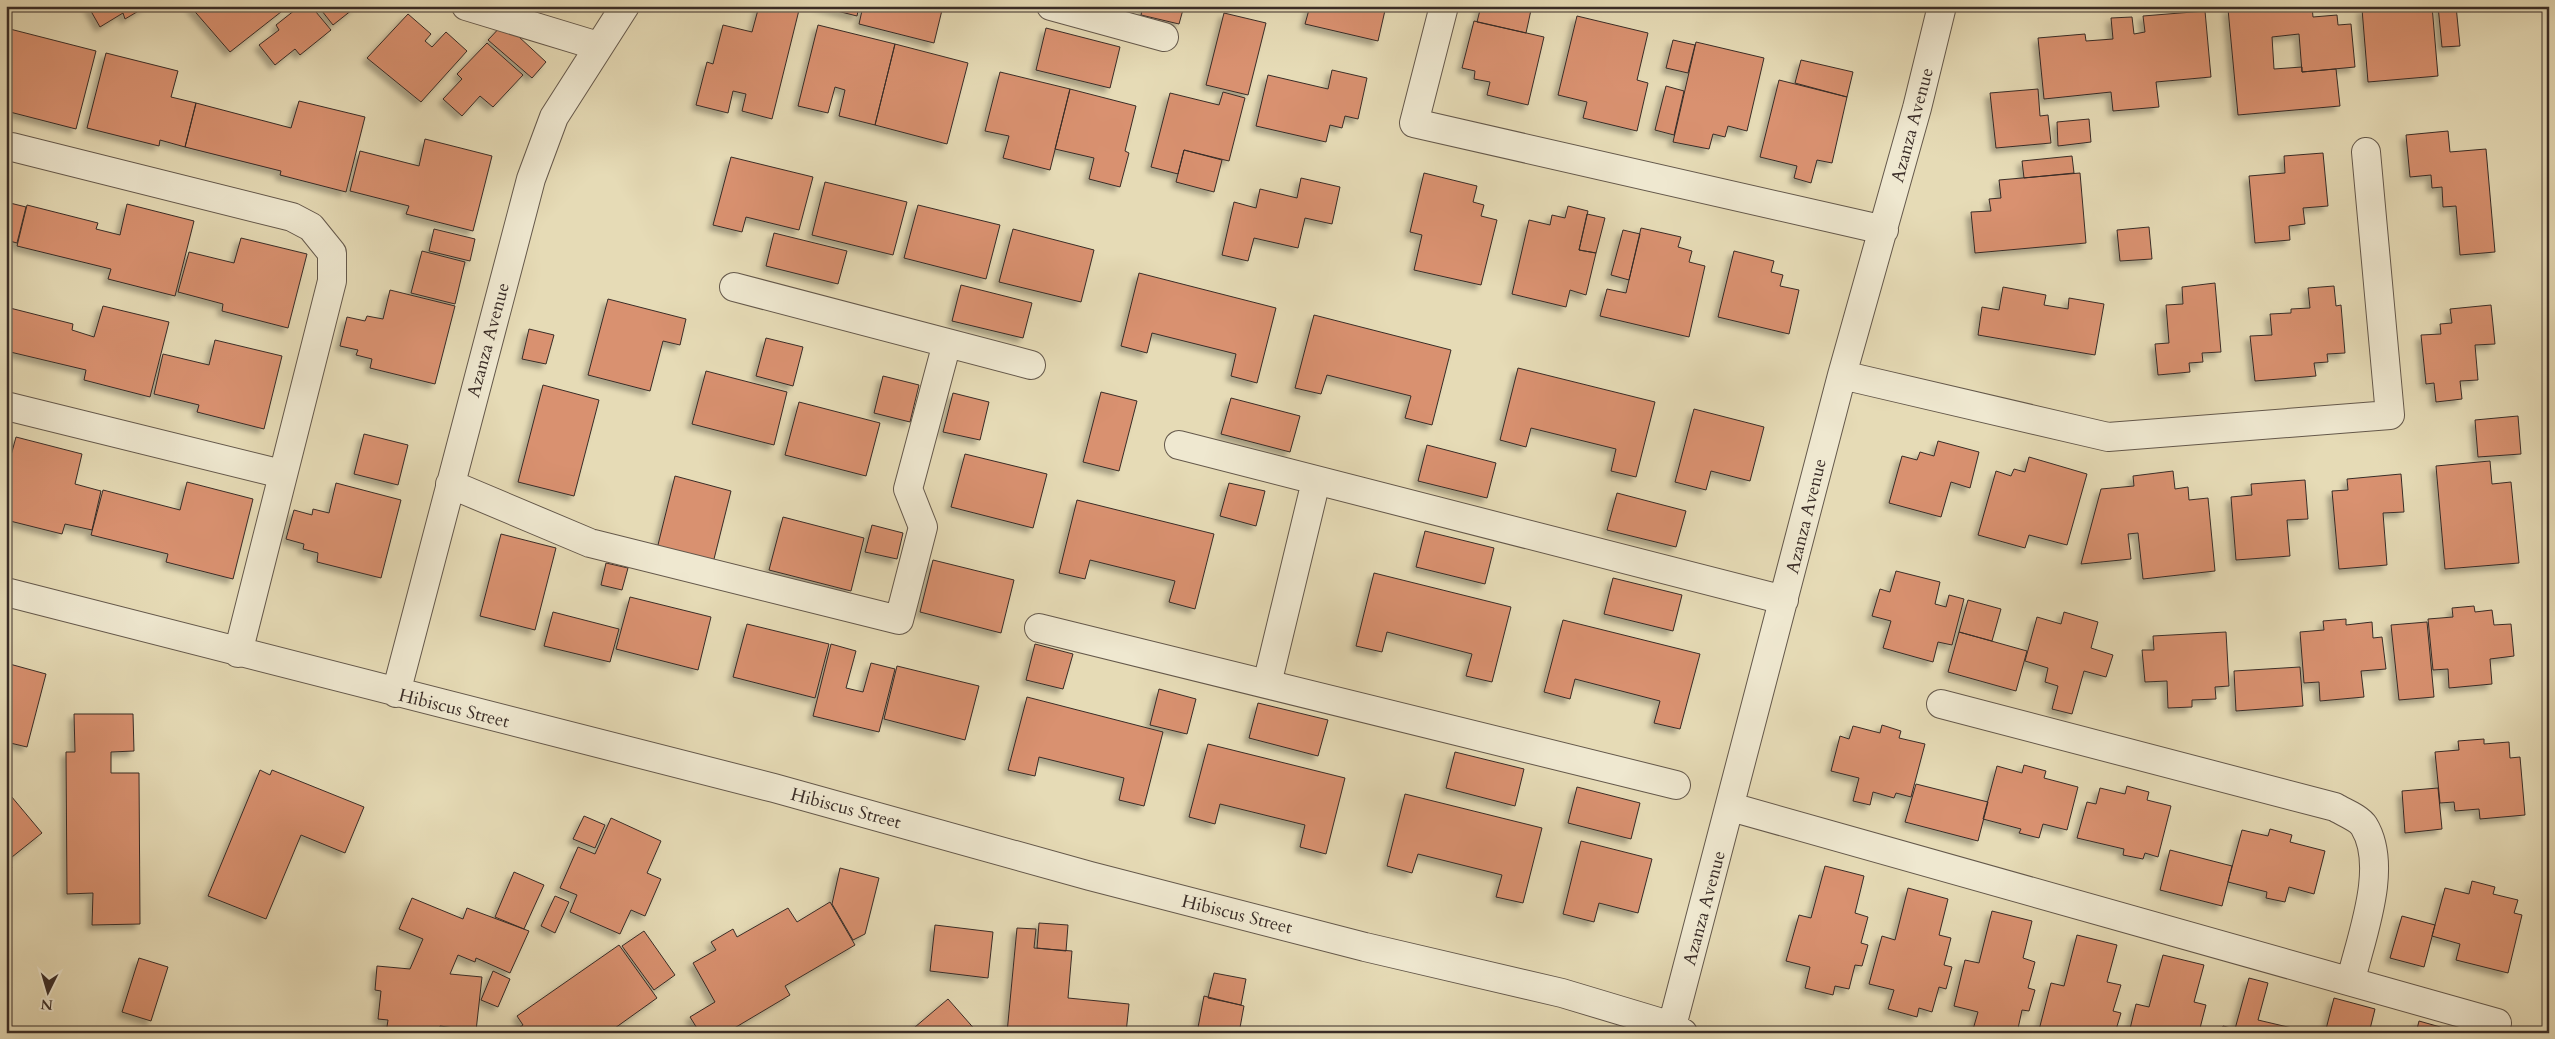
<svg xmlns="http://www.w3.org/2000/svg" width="2555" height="1039" viewBox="0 0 2555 1039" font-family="Cardo,serif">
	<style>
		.building { fill: #d9916f; stroke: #392c27; filter: url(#shadow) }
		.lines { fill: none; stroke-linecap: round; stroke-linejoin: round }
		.minor-casing { stroke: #64584b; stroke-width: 30 }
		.minor { stroke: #efe8d0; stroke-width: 28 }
		.labels { text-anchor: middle; stroke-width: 5; stroke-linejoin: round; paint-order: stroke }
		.street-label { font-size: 18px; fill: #392c27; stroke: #efe8d0 }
	</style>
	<defs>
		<filter id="shadow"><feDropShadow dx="-4.5" dy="4.5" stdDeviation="2.5" flood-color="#0004"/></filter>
	</defs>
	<rect width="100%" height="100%" fill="#e6dbb6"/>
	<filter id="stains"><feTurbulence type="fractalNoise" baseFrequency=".004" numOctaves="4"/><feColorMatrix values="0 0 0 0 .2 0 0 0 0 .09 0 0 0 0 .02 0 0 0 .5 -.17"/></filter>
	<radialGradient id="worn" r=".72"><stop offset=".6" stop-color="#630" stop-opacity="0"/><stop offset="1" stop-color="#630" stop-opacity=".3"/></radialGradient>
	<path class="building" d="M88 6H147L125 19 123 13 100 27Z
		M190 6H284L286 8 230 52Z
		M300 6H311L331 30 300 55 295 49 275 65 259 45 279 30 276 25Z
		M318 6H357L333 25Z
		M759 6H800L772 119 742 111 746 94 733 91 728 113 696 105 707 62 713 64 723 25 752 32Z
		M817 6H859L857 16Z
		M863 6H943L934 43 859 24Z
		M1143 6H1184L1179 24 1141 15Z
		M1310 6H1386L1378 41 1305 24Z
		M1481 6H1514L1531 10 1526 33 1477 22Z
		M2264 6H2312L2313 17 2337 15 2338 25 2351 24 2355 67 2302 72 2299 34 2272 37 2274 69 2302 67V72L2336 69 2340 106 2238 115 2228 9Z
		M2395 6H2432L2438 76 2368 82 2362 9Z
		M2438 6H2456L2460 46 2442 47Z
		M2205 11 2211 77 2156 82 2159 107 2113 111 2111 92 2044 99 2038 38 2085 34 2086 41 2113 39 2111 18 2132 17 2134 34 2145 32 2143 16Z
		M1224 13 1266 23 1248 95 1206 85Z
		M408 14 431 34 425 41 432 47 446 32 467 51 421 102 367 58Z
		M1577 16 1648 33 1637 80 1648 83 1637 131 1583 118 1587 102 1558 95Z
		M1474 21 1544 37 1528 105 1487 95 1490 82 1474 79 1475 71 1462 68Z
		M504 23 546 62 532 78 488 40Z
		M818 25 895 44 875 125 839 116 845 90 835 87 828 113 798 106Z
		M6 28 96 51 76 129 6 111Z
		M1046 28 1120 47 1110 88 1036 70Z
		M1673 40 1695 45 1688 73 1666 68Z
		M1696 42 1764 58 1747 131 1728 126 1725 137 1713 134 1709 149 1673 142Z
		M487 43 523 75 493 107 480 96 462 116 443 99 462 79 457 74Z
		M895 44 968 63 947 144 875 125Z
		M106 53 178 71 171 97 196 103 185 147 160 140 159 146 87 128Z
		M1801 60 1853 72 1847 97 1795 83Z
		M1332 70 1367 78 1358 119 1345 116 1342 128 1330 125 1326 142 1256 126 1268 75 1328 89Z
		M1000 72 1070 89 1050 170 1003 158 1009 136 985 131Z
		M1779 80 1847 97 1832 163 1817 160 1811 183 1794 178 1797 166 1760 157Z
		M1666 86 1684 91 1674 135 1655 130Z
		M1070 89 1136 106 1125 151 1129 153 1120 187 1089 179 1094 158 1055 149Z
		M2038 89 2040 116 2048 115 2051 143 1996 148 1990 93Z
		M1223 92 1245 98 1229 161 1184 150 1178 174 1151 167 1170 93 1219 105Z
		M299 101 365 117 346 192 280 175 281 171 185 147 196 103 291 128Z
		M2089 119 2091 142 2058 146 2057 122Z
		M2448 131 2450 152 2486 149 2495 252 2460 255 2456 206 2443 207 2442 187 2432 188 2431 175 2410 177 2406 135Z
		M425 139 492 156 473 231 406 214 409 206 350 191 360 151 419 166Z
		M1184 150 1222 160 1214 192 1176 182Z
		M2323 153 2328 206 2303 208 2305 224 2289 226 2290 240 2255 243 2249 176 2285 173 2284 156Z
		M2072 156 2074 173 2024 178 2022 161Z
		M731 157 813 177 799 230 746 217 742 232 713 225Z
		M1424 173 1477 186 1473 202 1484 205 1481 216 1497 220 1481 285 1414 270 1422 235 1410 232Z
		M2080 173 2086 243 1975 253 1971 212 1991 211 1989 199 2001 198 1999 180Z
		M1301 178 1340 187 1332 224 1305 218 1298 248 1254 238 1248 261 1222 255 1234 202 1256 208 1260 189 1297 198Z
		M825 182 907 202 893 255 812 235Z
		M6 202 26 207 17 243 6 240Z
		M127 204 194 221 175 296 108 279 111 269 17 246 27 205 98 223 96 229 120 235Z
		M918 205 1000 225 986 279 904 258Z
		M1568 206 1588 211 1579 250 1596 253 1586 295 1570 290 1566 307 1512 294 1529 220 1550 225 1552 215 1565 218Z
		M1587 214 1605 218 1596 253 1579 250Z
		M2149 227 2152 259 2120 261 2117 230Z
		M1641 228 1681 237 1678 247 1692 251 1689 262 1705 266 1689 337 1600 316 1607 289 1626 293Z
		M434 229 475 239 470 261 429 251Z
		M1013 229 1094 250 1081 302 999 282Z
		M1623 230 1640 234 1629 280 1611 275Z
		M774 233 847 251 838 284 766 266Z
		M241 238 307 254 288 328 222 311 223 304 178 292 189 252 234 263Z
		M422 251 465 262 455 304 411 293Z
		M1734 251 1774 261 1771 272 1783 275 1780 286 1799 290 1789 334 1718 317Z
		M1139 273 1276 308 1257 383 1231 376 1236 354 1152 333 1147 353 1121 346Z
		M2215 283 2221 352 2202 353 2203 362 2189 363 2190 372 2158 375 2155 344 2169 343 2166 305 2183 304 2182 287Z
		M961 285 1032 303 1023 338 952 321Z
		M2334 286 2336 306 2341 305 2345 353 2327 354 2328 362 2314 363 2316 376 2255 381 2250 336 2272 335 2270 314 2291 313V309L2310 308 2308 288Z
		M2003 287 2046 295 2044 305 2068 309 2069 298 2104 304 2095 355 1978 335 1982 307 1999 310Z
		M390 290 455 306 435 384 370 368 372 359 356 355 358 350 340 346 347 317 365 321 367 316 383 319Z
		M608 299 686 319 680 345 663 341 650 391 588 375Z
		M2491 305 2495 344 2475 345 2478 380 2460 381 2462 399 2436 402 2434 383 2426 384 2421 335 2441 334 2440 324 2452 323 2450 309Z
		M103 306 169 322 150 397 84 380 86 370 6 351V307L73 324 72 330 94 337Z
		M1314 315 1451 350 1432 425 1405 418 1411 396 1327 375 1321 394 1295 388Z
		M529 329 554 335 546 364 522 359Z
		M766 338 803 347 793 386 756 376Z
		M215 340 282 356 264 429 197 412 199 405 154 394 163 354 209 365Z
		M1518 368 1655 402 1636 477 1611 471 1616 449 1531 428 1526 447 1500 440Z
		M706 371 787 392 774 445 692 424Z
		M883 376 919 385 910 422 874 413Z
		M543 385 599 400 574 496 518 482Z
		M1101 392 1137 401 1119 471 1083 462Z
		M953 393 989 402 980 440 943 432Z
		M1231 398 1300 416 1290 452 1221 434Z
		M799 402 880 423 866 476 785 455Z
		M1694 409 1764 427 1750 481 1711 471 1706 490 1675 482Z
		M2518 416 2521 454 2478 457 2475 420Z
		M364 434 408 445 398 485 354 474Z
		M16 437 82 454 75 484 101 491 92 530 65 524 62 534 6 520V474Z
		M1938 441 1979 452 1970 488 1951 482 1941 517 1889 503 1902 456 1917 460 1920 452 1934 456Z
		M1427 445 1496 463 1487 498 1418 481Z
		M965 454 1047 474 1033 528 951 507Z
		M2029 457 2087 474 2067 545 2029 535 2025 548 1978 535 1996 471 2011 476 2014 469 2025 472Z
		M2490 461 2492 484 2511 482 2519 563 2445 569 2436 466Z
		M2173 471 2175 489 2188 487 2189 500 2208 498 2215 571 2143 579 2138 533 2128 534 2131 559 2081 564 2101 489 2134 486 2133 476Z
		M2401 474 2404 512 2383 513 2387 565 2339 569 2332 491 2348 490 2347 479Z
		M675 476 731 491 711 571 655 557Z
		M2305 480 2308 519 2287 520 2290 556 2236 560 2231 497 2252 495 2251 484Z
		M187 482 253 499 233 579 166 562 168 554 91 535 103 490 180 510Z
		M336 483 401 500 381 578 317 562 318 553 303 549 304 544 286 539 294 510 312 515 313 509 329 513Z
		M1229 483 1265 491 1256 526 1220 516Z
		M1617 493 1686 511 1676 547 1607 530Z
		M1077 500 1214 534 1195 609 1169 602 1175 581 1090 560 1085 579 1059 573Z
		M783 517 864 538 851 591 769 570Z
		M872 525 903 533 897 559 865 552Z
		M1425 531 1494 548 1485 584 1416 567Z
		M501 534 556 548 535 630 480 616Z
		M933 560 1014 580 1001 633 920 612Z
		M606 563 628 568 622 590 601 585Z
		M1896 571 1940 582 1935 604 1946 607 1949 595 1964 599 1952 645 1938 642 1933 662 1883 648 1891 621 1872 616 1880 589 1890 592Z
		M1374 573 1511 607 1492 682 1466 676 1472 654 1387 632 1382 652 1356 646Z
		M1613 578 1682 595 1673 631 1604 614Z
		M630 597 711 617 698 670 616 649Z
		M1968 600 2001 609 1992 641 1959 632Z
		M2474 606 2475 612 2492 610 2494 625 2511 624 2514 656 2490 659 2492 684 2449 688 2448 669 2433 670 2428 619 2453 617 2452 608Z
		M553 612 619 629 610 662 544 646Z
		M2064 612 2098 622 2091 648 2113 655 2106 677 2084 671 2072 714 2052 709 2058 686 2045 682 2048 668 2025 661 2037 617 2061 624Z
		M2346 619V625L2372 622 2373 638 2382 637 2386 669 2361 671 2364 697 2320 701 2319 682 2304 683 2300 632 2324 630 2323 621Z
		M1563 620 1700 654 1680 729 1654 723 1660 701 1575 679 1570 699 1544 692Z
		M2427 622 2434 697 2399 700 2391 625Z
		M747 624 829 644 815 698 733 677Z
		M1959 632 2027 651 2016 691 1948 672Z
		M2226 632 2229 686 2215 687 2216 699 2192 700V707L2168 708 2167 681 2145 682 2142 650H2154L2153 636Z
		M831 644 856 651 846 688 863 692 871 663 895 669 879 732 813 716Z
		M1035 644 1073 654 1063 689 1026 680Z
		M6 663 46 674 27 747 6 742Z
		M897 666 979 686 965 740 884 719Z
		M2300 667 2303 706 2236 711 2234 671Z
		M1159 689 1196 699 1187 734 1150 725Z
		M1027 697 1163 732 1144 806 1119 800 1124 778 1039 757 1035 776 1008 770Z
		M1258 703 1328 720 1318 756 1249 738Z
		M74 714H133L134 751 111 752V773H139L140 924 92 925 93 893 67 894 66 752H75Z
		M1882 725 1901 731 1899 738 1925 744 1911 797 1896 793 1894 798 1873 792 1870 805 1853 801 1859 778 1831 771 1840 736 1849 739 1853 726 1880 733Z
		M2484 739V744L2509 742 2510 758 2520 757 2525 815 2480 819 2479 809 2455 811 2454 802 2440 803 2435 752 2459 750 2458 741Z
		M1208 744 1345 778 1326 854 1300 847 1305 825 1220 804 1215 824 1189 817Z
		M1455 752 1524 769 1515 806 1446 788Z
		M2024 765 2046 771 2044 778 2078 787 2067 830 2043 824 2039 838 2019 833 2021 829 1983 819 1997 766 2022 773Z
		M260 770 270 775 272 770 364 807 345 853 301 835 266 919 208 896Z
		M1916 784 1988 802 1978 841 1905 822Z
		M2127 786 2149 792 2147 800 2171 806 2158 857 2145 853 2143 859 2123 855 2124 849 2077 838 2087 802 2096 804 2100 788 2125 794Z
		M1577 787 1640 803 1631 839 1568 823Z
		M2438 788 2442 829 2405 833 2402 791Z
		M6 790 42 833 7 861 12 868 6 873Z
		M1405 794 1542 828 1523 903 1496 897 1502 875 1418 854 1412 873 1387 866Z
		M584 816 605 825 595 848 573 839Z
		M611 818 661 841 647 873 661 879 645 916 631 910 620 934 570 912 577 895 560 888 578 847 595 854Z
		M2270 829 2292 835 2290 842 2325 851 2314 894 2289 887 2285 902 2266 898 2267 892 2228 882 2242 830 2268 836Z
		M1581 841 1652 859 1638 913 1599 903 1594 922 1563 914Z
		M2170 850 2232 866 2222 906 2160 890Z
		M1825 866 1864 876 1855 913 1868 917 1861 943 1868 945 1862 966 1855 965 1849 989 1835 986 1833 995 1805 988 1810 967 1786 961 1799 915 1811 918Z
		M840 868 879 878 865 934 853 940 832 904Z
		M514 872 544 885 524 929 495 917Z
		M2472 881 2495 887 2493 894 2518 900 2514 913 2522 915 2508 973 2456 960 2460 944 2432 936 2445 888 2469 894Z
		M1908 888 1948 899 1939 935 1951 938 1944 965 1952 967 1946 989 1939 987 1932 1012 1919 1008 1917 1017 1888 1009 1894 990 1869 984 1882 936 1895 940Z
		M555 896 569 902 555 933 541 926Z
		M412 898 463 919 467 908 529 931 510 973 476 958 475 962 458 955 450 974 482 977 476 1031 440 1026 439 1033H386L388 1020 378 1019 381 991 375 990 377 966 410 969 423 939 399 929Z
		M830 902 855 945 785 986 790 995 726 1033H700L690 1017 715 1002 693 963 716 950 711 942 733 929 737 937 788 908 797 922Z
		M1992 911 2032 921 2023 958 2035 962 2028 988 2035 990 2029 1011 2022 1010 2017 1033H1972L1978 1012 1954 1006 1965 960 1979 963Z
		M2402 916 2435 925 2424 967 2390 958Z
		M1039 923 1068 925 1066 951 1037 948Z
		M935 925 993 932 988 978 930 971Z
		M1017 928 1036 929 1034 948 1072 951 1068 998 1129 1004 1126 1033H1007Z
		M644 931 675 975 654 990 622 946Z
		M2077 935 2117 945 2107 982 2121 985 2113 1011 2121 1013 2115 1033H2050L2039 1030 2051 983 2064 986Z
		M619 945 657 998 608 1033H512L523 1025 517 1016Z
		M2163 955 2204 965 2194 1002 2206 1005 2199 1032 2202 1033H2129L2136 1004 2149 1007Z
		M139 958 168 967 151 1021 122 1012Z
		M493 971 510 979 498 1007 481 1000Z
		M1214 973 1246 979 1241 1005 1208 998Z
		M2249 978 2268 983 2258 1020 2292 1028 2291 1033H2221L2223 1026 2235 1029Z
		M1204 996 1244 1006 1239 1033H1197Z
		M2334 998 2375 1009 2369 1033H2325Z
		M948 999 978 1033H908Z
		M2419 1021 2458 1032V1033H2416Z"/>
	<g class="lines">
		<defs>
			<path id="minor" d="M466 6 598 46
				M1051 6 1164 37
				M1444 6 1414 123 1884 230
				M12 147 292 217 311 227 332 253V281L238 653
				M734 287 1031 365
				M1842 375 2108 437 2390 415 2366 152
				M6 406 282 474
				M1179 445 1784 600
				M450 484 590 543 899 620 923 527 908 489 947 343
				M6 592 774 788 1090 876 1365 947 1562 993 1672 1026 1683 1033
				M1039 628 1676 785
				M1267 684 1316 481
				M396 693 531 179 554 117 625 6
				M1941 704 2335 807C2343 812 2359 818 2364 826 2389 867 2361 937 2351 980
				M1731 807 2497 1023
				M1672 1026 1842 375 1917 108 1942 6"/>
		</defs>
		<use href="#minor" class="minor-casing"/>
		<use href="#minor" class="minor"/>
	</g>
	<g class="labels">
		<g class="street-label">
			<text transform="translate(1912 125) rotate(-75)" y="6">Azanza Avenue</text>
			<text transform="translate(488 340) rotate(-75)" y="6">Azanza Avenue</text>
			<text transform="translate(1806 516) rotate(-76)" y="6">Azanza Avenue</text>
			<text transform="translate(454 708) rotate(14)" y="6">Hibiscus Street</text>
			<text transform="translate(846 808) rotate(15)" y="6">Hibiscus Street</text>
			<text transform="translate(1704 908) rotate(-75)" y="6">Azanza Avenue</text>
			<text transform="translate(1237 914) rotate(14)" y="6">Hibiscus Street</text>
		</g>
	</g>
	<rect width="2555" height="1039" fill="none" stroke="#e6dbb6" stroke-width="25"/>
	<rect x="8" y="8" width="2540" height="1024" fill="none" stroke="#392c27" stroke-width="2.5"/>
	<rect x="12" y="12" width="2530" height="1014" fill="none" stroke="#392c27"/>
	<g transform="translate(48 992) rotate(185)" stroke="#efe8d0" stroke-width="4" paint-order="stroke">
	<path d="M0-4L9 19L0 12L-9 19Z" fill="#392c27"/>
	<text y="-8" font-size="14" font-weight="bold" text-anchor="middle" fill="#392c27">N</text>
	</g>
	<rect width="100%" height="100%" filter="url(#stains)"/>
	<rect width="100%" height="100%" fill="url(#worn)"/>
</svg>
